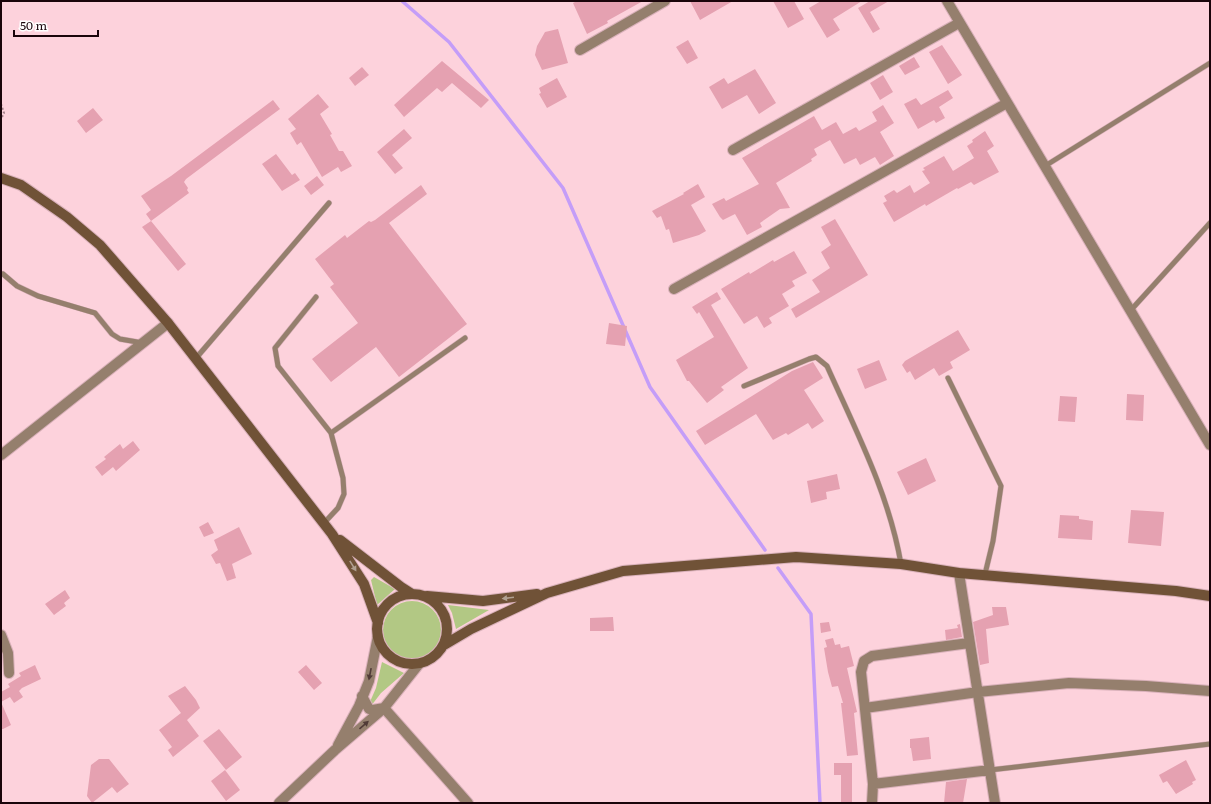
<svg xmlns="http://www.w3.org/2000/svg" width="1211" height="804" viewBox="0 0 1211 804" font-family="Literata,serif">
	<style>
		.green { fill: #b2c884 }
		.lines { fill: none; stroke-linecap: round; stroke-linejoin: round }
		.stream { stroke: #c49df8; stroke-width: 3.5 }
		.building { fill: #e5a1b1 }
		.service-casing { stroke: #d9b1ba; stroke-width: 6 }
		.minor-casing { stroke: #d9b1ba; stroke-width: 12 }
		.tertiary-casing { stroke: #d9b1ba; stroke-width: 12 }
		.secondary-casing { stroke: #d9b1ba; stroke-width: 12 }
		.path { stroke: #a38089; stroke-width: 2; stroke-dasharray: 2 2; stroke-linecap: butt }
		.service { stroke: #957f6d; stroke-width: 5 }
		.minor { stroke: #957f6d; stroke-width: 10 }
		.tertiary { stroke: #957f6d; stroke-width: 10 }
		.secondary { stroke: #705237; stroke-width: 10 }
		.oneway { fill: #b0a091 }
		.oneway2 { fill: #513b37 }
	</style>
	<rect width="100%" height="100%" fill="#fdd2dc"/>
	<path class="green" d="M374 577 395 589 377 605 371 580Z
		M383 630a29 29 0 1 1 58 0a29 29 0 1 1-58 0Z
		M448 605 489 610 456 629 452 613Z
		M382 662 404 673 381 693 371 706 369 704 376 688Z"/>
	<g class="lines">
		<path class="stream" d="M402 1 449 42 563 188 650 387 765 550
			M778 568 811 614 820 803"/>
	</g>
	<path class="building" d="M577 1H643L607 21 608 23 587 34 573 3Z
		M690 1H733L700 20Z
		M773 1H794L804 19 788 28Z
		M821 1H862L833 19 840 30 827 38 809 8Z
		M870 1H889L870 12 880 29 873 33 858 8Z
		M558 29 568 63 542 70 535 55 537 46 545 32Z
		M688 40 698 58 687 64 676 47Z
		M942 45 962 75 948 84 929 52Z
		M914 57 920 67 905 75 899 66Z
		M442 61 489 100 481 108 452 83 442 92 437 88 404 117 394 105Z
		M362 67 369 75 355 86 349 78Z
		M755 69 776 103 759 114 747 95 722 109 709 87 724 78 728 84Z
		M883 75 893 92 880 100 870 83Z
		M557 78 567 97 547 108 539 94 541 93 539 88Z
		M948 90 953 98 939 107 945 118 936 123 934 120 918 129 904 104 916 98 921 105Z
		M318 94 329 107 320 114 332 134 330 135 339 151H343L352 166 341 172 338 167 322 177 301 142 297 145 290 133 296 129 288 119Z
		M273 100 280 109 186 179 184 182 188 188 187 190 189 193 151 221 146 214 151 210 141 196 171 176Z
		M883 105 894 123 880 132 894 156 880 165 875 157 860 165 856 158 844 164 830 140 814 149 817 155 811 159 812 161 776 183 790 208 780 209 760 223 762 227 747 235 735 214 723 220 720 217 712 204 724 198 726 201 759 184 742 158 814 116 822 130 836 122 843 134 856 127 859 131 877 121 872 112Z
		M93 108 103 120 86 133 77 121Z
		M404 129 412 138 392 155 403 168 395 174 377 152Z
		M985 131 994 146 987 151 999 172 974 185 971 182 958 189 957 188 926 206 925 204 894 222 883 203 887 201 884 196 894 190 897 193 910 185 914 193 930 183 922 171 925 170 923 168 944 156 953 171 974 158 967 146 973 142 972 140Z
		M276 154 292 175 295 173 300 180 282 191 262 164Z
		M317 176 324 185 311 195 304 186Z
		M698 184 705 197 691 205 706 231 699 235 673 243 669 229 666 230 661 216 657 218 652 211 684 194 683 193Z
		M421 185 427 194 389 223 467 324 399 377 376 347 331 382 312 359 358 323 330 287 334 284 315 259 345 235 347 238 369 221 371 222 375 220Z
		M835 219 868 275 796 318 791 309 820 292 812 280 830 268 821 252 831 245 821 227Z
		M151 221 186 264 178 271 142 227Z
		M794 251 807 273 792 281 795 286 782 294 789 306 769 318 772 323 764 328 757 316 744 324 721 289 749 272 750 274 773 260 774 262Z
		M717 292 721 299 711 305 748 368 721 387 724 390 707 403 689 381H687L676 360 714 337 699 312 697 314 692 307Z
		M609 323 627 326 625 346 606 344Z
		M958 330 970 350 950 362 953 368 939 376 934 368 915 380 910 371 907 373 902 365 905 361Z
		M879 360 887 380 865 389 857 369Z
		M813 362 823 378 804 390 824 421 812 429 808 423 788 435 786 433 773 440 756 414 705 445 696 431 792 371Z
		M1127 394 1144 395 1143 421 1126 420Z
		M1060 396 1077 397 1075 422 1058 421Z
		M133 441 140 450 116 471 113 467 102 476 95 467 106 459 104 457 120 444 123 449Z
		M926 458 936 481 908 495 897 472Z
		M837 474 840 489 826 492 827 499 811 503 807 481Z
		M1131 510 1164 512 1161 546 1128 543Z
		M1060 515 1079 516V519L1093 521 1092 540 1058 538Z
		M208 522 214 533 204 537 199 527Z
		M239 527 252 554 232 564 236 578 227 581 220 563 216 564 211 555 218 550 214 540Z
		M65 590 70 598 64 603 66 606 54 615 45 604Z
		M992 607H1006L1009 625 986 629 989 663 980 665 973 622 993 615Z
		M613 617 614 631H590V618Z
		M829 622 831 631 821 633 820 623Z
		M960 624 962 637 946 640 945 630 958 628 957 625Z
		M833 638 835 645 840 644 841 648 849 646 854 666 847 668 857 712 854 713 858 755 847 756 841 703H843L838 686 832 687 828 672 824 648 827 647 825 640Z
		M35 665 41 679 22 688 19 691 23 697 14 703 10 697 1 702V692L10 687 8 684 21 676 19 673Z
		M306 665 322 683 314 690 298 672Z
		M185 686 196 700 200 708 187 720 199 736 173 757 168 750 172 747 159 730 181 713 168 696Z
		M1 702 11 725 3 729H1Z
		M219 729 242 757 226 770 203 741Z
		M929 737 931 759 913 761 911 748H910V739Z
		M99 759H109L129 784 117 793 112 787 92 803 87 796 91 765Z
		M1186 760 1196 780 1192 782 1193 784 1176 794 1167 781 1163 783 1159 775Z
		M834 763H852V803H841V775H834Z
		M225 770 240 790 226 801 211 781Z
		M967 779 963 803H944L946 782Z"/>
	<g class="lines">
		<defs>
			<path id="service" d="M1045 166 1210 63
				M3 274 17 286 38 296 95 313 112 334 120 339 143 343
				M316 297 275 348 278 366 331 433 343 478 344 494 338 508 324 523
				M1131 310 1210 223
				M197 357 329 203
				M948 378 1001 486 993 541 985 574
				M744 386 809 359 816 357 827 366C856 431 889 494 901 564
				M331 433 465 338
				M990 770 1210 744"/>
			<path id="minor" d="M947 1 1210 445
				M580 50 665 1
				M733 150 959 23
				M674 289 1007 103
				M1 455 168 323
				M959 573 995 803
				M1 635 8 653 9 673
				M384 708 468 803
				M865 708 978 692 1069 683 1146 686 1210 691
				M873 784 990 770
				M872 803 873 784 861 672 864 661 872 656 969 643"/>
			<path id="tertiary" d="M362 696 369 709 373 710 384 708
				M338 745 359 706 369 681 378 636
				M279 803 335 750 384 708 419 664"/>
			<path id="secondary" d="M1 178 21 185 67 217 100 245 168 323 332 534 364 584 378 623
				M340 540 401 587 412 594
				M377 629a35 35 0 1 1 70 0a35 35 0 1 1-70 0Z
				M427 596 483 601 537 594
				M444 645 471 629 547 593 623 571 796 557 901 564 959 573 1176 591 1210 596"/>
		</defs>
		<use href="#service" class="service-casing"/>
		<use href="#minor" class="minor-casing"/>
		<use href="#tertiary" class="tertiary-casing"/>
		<use href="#secondary" class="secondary-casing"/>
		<path class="path" d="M1 104 4 113 1 119"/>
		<use href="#service" class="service"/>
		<use href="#minor" class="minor"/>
		<use href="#tertiary" class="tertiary"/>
		<use href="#secondary" class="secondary"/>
	</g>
	<defs><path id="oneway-solid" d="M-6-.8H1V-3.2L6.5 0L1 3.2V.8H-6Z"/></defs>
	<g class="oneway">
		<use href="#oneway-solid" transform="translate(353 566) rotate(58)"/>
		<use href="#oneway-solid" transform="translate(508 598) rotate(173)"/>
	</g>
	<g class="oneway2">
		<use href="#oneway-solid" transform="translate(370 674) rotate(101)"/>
		<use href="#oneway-solid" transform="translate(364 725) rotate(-41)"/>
	</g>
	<rect width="1211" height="804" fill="none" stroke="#1a040a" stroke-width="4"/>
	<path d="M14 30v6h84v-6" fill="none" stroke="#1a040a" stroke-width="2"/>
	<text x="20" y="30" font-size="12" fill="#1a040a" stroke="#ffffff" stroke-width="3" paint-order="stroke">50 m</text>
</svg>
